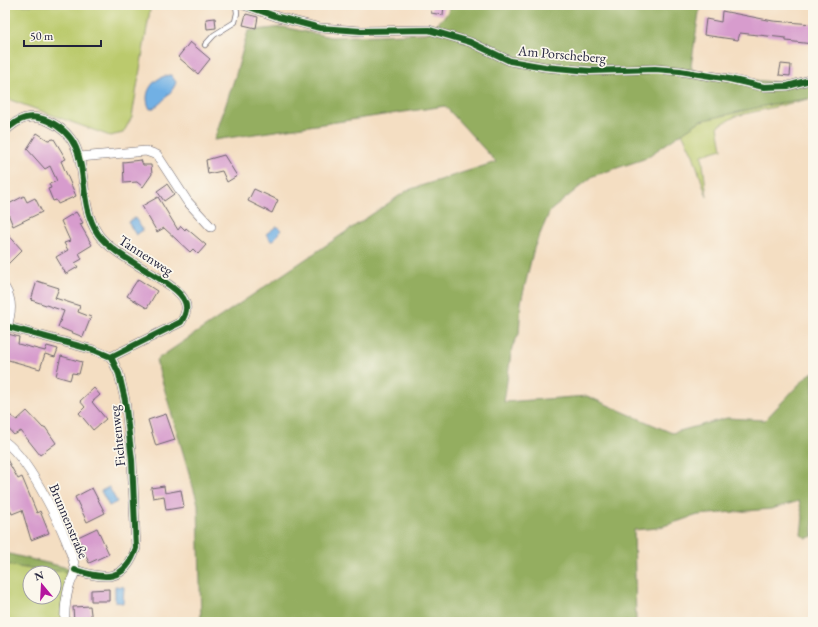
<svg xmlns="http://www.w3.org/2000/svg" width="818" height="627" viewBox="0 0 818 627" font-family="'EB Garamond',serif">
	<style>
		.green { fill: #bbca6d; stroke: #6e7654; fill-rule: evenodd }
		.forest { fill: #94ae60; stroke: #5b684e }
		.water { fill: #71b0e4; stroke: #4a6990 }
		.building { fill: #d79ccd }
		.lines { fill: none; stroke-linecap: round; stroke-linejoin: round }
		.service-casing { stroke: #6c646a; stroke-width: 6 }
		.minor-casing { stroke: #6c646a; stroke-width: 10 }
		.service { stroke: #fff; stroke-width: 4.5 }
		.minor { stroke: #fff; stroke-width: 9 }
		.cycleway-casing { stroke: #fbf7ec; stroke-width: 8 }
		.cycleway { stroke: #1b5e20; stroke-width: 6 }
		.labels { text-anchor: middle; stroke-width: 3.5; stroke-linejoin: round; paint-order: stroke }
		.street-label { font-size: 14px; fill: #22223b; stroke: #fbf7ec }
	</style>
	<rect width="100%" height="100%" fill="#fbf7ec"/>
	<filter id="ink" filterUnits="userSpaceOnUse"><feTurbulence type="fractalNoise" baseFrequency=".025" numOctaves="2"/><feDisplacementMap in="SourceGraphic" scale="8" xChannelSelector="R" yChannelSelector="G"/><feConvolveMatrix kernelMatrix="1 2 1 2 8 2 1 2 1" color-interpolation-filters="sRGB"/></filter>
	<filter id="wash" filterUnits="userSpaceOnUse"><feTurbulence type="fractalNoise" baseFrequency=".012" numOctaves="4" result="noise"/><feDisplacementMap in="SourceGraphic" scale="16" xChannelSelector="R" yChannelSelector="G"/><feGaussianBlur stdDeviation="0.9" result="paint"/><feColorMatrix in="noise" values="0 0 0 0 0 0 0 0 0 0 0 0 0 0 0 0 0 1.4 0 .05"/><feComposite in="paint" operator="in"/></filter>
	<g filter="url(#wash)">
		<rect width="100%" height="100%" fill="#f4dec2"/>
		<path class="green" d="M5 5H145L150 10 132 117 123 133 110 136 5 98Z
			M813 98 736 116 718 126 722 149 702 155 707 197 693 155 682 133 700 121 773 104Z
			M5 563 17 567 69 572 64 594 62 622H5ZM30 573H54V597H30Z"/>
		<path class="forest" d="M449 5 700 6 691 66 695 74 813 86V98L773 104 700 121 644 159 593 176 550 211 534 248 521 302 519 334 512 347 504 402 587 396 672 433 727 418 765 420 806 377 813 372V536L807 538 801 535 803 517 799 501 771 509 698 515 657 528 634 530 636 622H201L198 504 156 360 408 190 496 162 445 106 214 140 236 74 248 31 283 27 331 37 427 33 448 13Z
			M5 553 68 568 69 572 17 567 5 563Z"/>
		<path class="water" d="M171 75 176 82C175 89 157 109 150 109 141 93 154 76 171 75Z
			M135 218 143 230 136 235 128 222Z
			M277 226 281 230 272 242 266 234Z
			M109 487 117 502 109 506 101 491Z
			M115 586 124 587 123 603 115 602Z"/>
		<g id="blocks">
			<path class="building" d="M432 5H444L443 15 431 13Z
				M722 11 773 21 813 24V44L786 41V38L740 33 738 40 704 35 706 19 721 22Z
				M246 14 258 17 256 28 243 25Z
				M215 18 216 28 207 29 206 19Z
				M190 42 210 59 198 74 178 57Z
				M781 64 791 65 790 76 779 75Z
				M37 133 48 140 54 139 66 159 61 161 76 196 58 204 56 200 53 201 48 189 51 188 49 184 57 181 50 166 45 169 27 149Z
				M224 155 237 176 227 182 222 171 208 174 206 160Z
				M141 160 143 165H151L152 174 143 187 137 182 124 183 123 162Z
				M167 184 174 194 164 201 157 191Z
				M254 189 278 200 272 213 248 201Z
				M24 196 27 202 35 198 42 212 13 226 5 206Z
				M158 197 178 230 181 226 185 230 186 228 206 245 198 254 193 249 190 252 164 228 157 232 142 206Z
				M76 212 83 223 80 224 92 245 79 253 82 259 75 263 78 267 66 274 56 257 68 250 64 243 70 241 61 221Z
				M5 231 22 250 5 267Z
				M138 279 157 291 147 308 127 296Z
				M37 281 59 288 55 298 80 306 78 312 91 317 83 337 58 327 64 311 31 300Z
				M8 334 19 337 18 344 45 351 47 346 58 349 55 357 45 354 40 369 5 359V338H6Z
				M61 356 82 362 79 374 72 373 70 380 56 376Z
				M94 388 100 395 92 402 106 419 93 430 79 413 85 407 80 401Z
				M27 411 43 428 45 427 56 443 40 455 21 431 14 435 5 425V412L17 420Z
				M166 414 175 440 156 446 148 420Z
				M5 456 18 479 22 477 37 513 40 511 49 533 31 540 22 510 12 514 5 498Z
				M164 486 165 493 181 490 184 507 166 510 164 496 153 498 151 488Z
				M92 488 105 513 87 522 75 497Z
				M97 528 109 554 89 563 78 537Z
				M109 589V601H91V590Z
				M90 606 92 622H74L73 607Z"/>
		</g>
	</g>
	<g filter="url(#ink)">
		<use href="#blocks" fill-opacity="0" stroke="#6c646a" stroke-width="1"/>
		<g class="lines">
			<defs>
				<path id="service" d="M205 45 214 35 235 22 237 13 236 5"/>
				<path id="minor" d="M244 5 278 17 320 28 361 31 429 30 470 42 510 61 545 67 590 71 655 69 680 71 729 79 764 87 788 86 813 79
					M5 131C19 118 30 113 48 121 98 143 72 195 98 234 116 260 179 282 185 302 188 309 185 316 181 322L111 357
					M80 157 146 151 157 155 187 201 211 227
					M5 288C13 301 11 313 7 327
					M5 326 94 350 111 357 119 374 125 400 132 460 136 548C125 583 103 579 75 570
					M5 442C29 459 71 540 75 569 75 574 71 581 69 586 66 598 64 609 65 622"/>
			</defs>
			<use href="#service" class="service-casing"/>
			<use href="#minor" class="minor-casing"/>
			<use href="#service" class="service"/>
			<use href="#minor" class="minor"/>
			<defs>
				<path id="cycleway" d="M244 5 278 17 320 28 361 31 429 30 470 42 510 61 545 67 590 71 655 69 680 71 729 79 764 87 788 86 813 79
					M5 131C19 118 30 113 48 121 98 143 72 195 98 234 116 260 179 282 185 302 188 309 185 316 181 322L111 357
					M5 326 94 350 111 357 119 374 125 400 132 460 136 548C125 583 103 579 75 570"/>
			</defs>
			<use href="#cycleway" class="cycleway-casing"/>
			<use href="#cycleway" class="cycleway"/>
		</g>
	</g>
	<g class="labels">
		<g class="street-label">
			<text transform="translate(562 54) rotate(5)" y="5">Am Porscheberg</text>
			<text transform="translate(146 255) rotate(33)" y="5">Tannenweg</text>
			<text transform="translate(117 436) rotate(-96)" y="5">Fichtenweg</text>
			<text transform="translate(69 521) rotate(67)" y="5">Brunnenstraße</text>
		</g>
	</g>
	<rect width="818" height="627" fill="none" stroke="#fbf7ec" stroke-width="20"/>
	<g transform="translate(42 585) rotate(342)"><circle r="19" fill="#fbf7ec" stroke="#a4a2a5"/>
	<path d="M0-3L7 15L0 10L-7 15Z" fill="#b5179e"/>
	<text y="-6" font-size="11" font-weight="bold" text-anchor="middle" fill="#22223b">N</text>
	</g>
	<path d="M24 40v6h77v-6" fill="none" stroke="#22223b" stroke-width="2"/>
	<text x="30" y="40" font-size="12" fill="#22223b" stroke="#fbf7ec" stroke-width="3" paint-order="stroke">50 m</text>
</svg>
